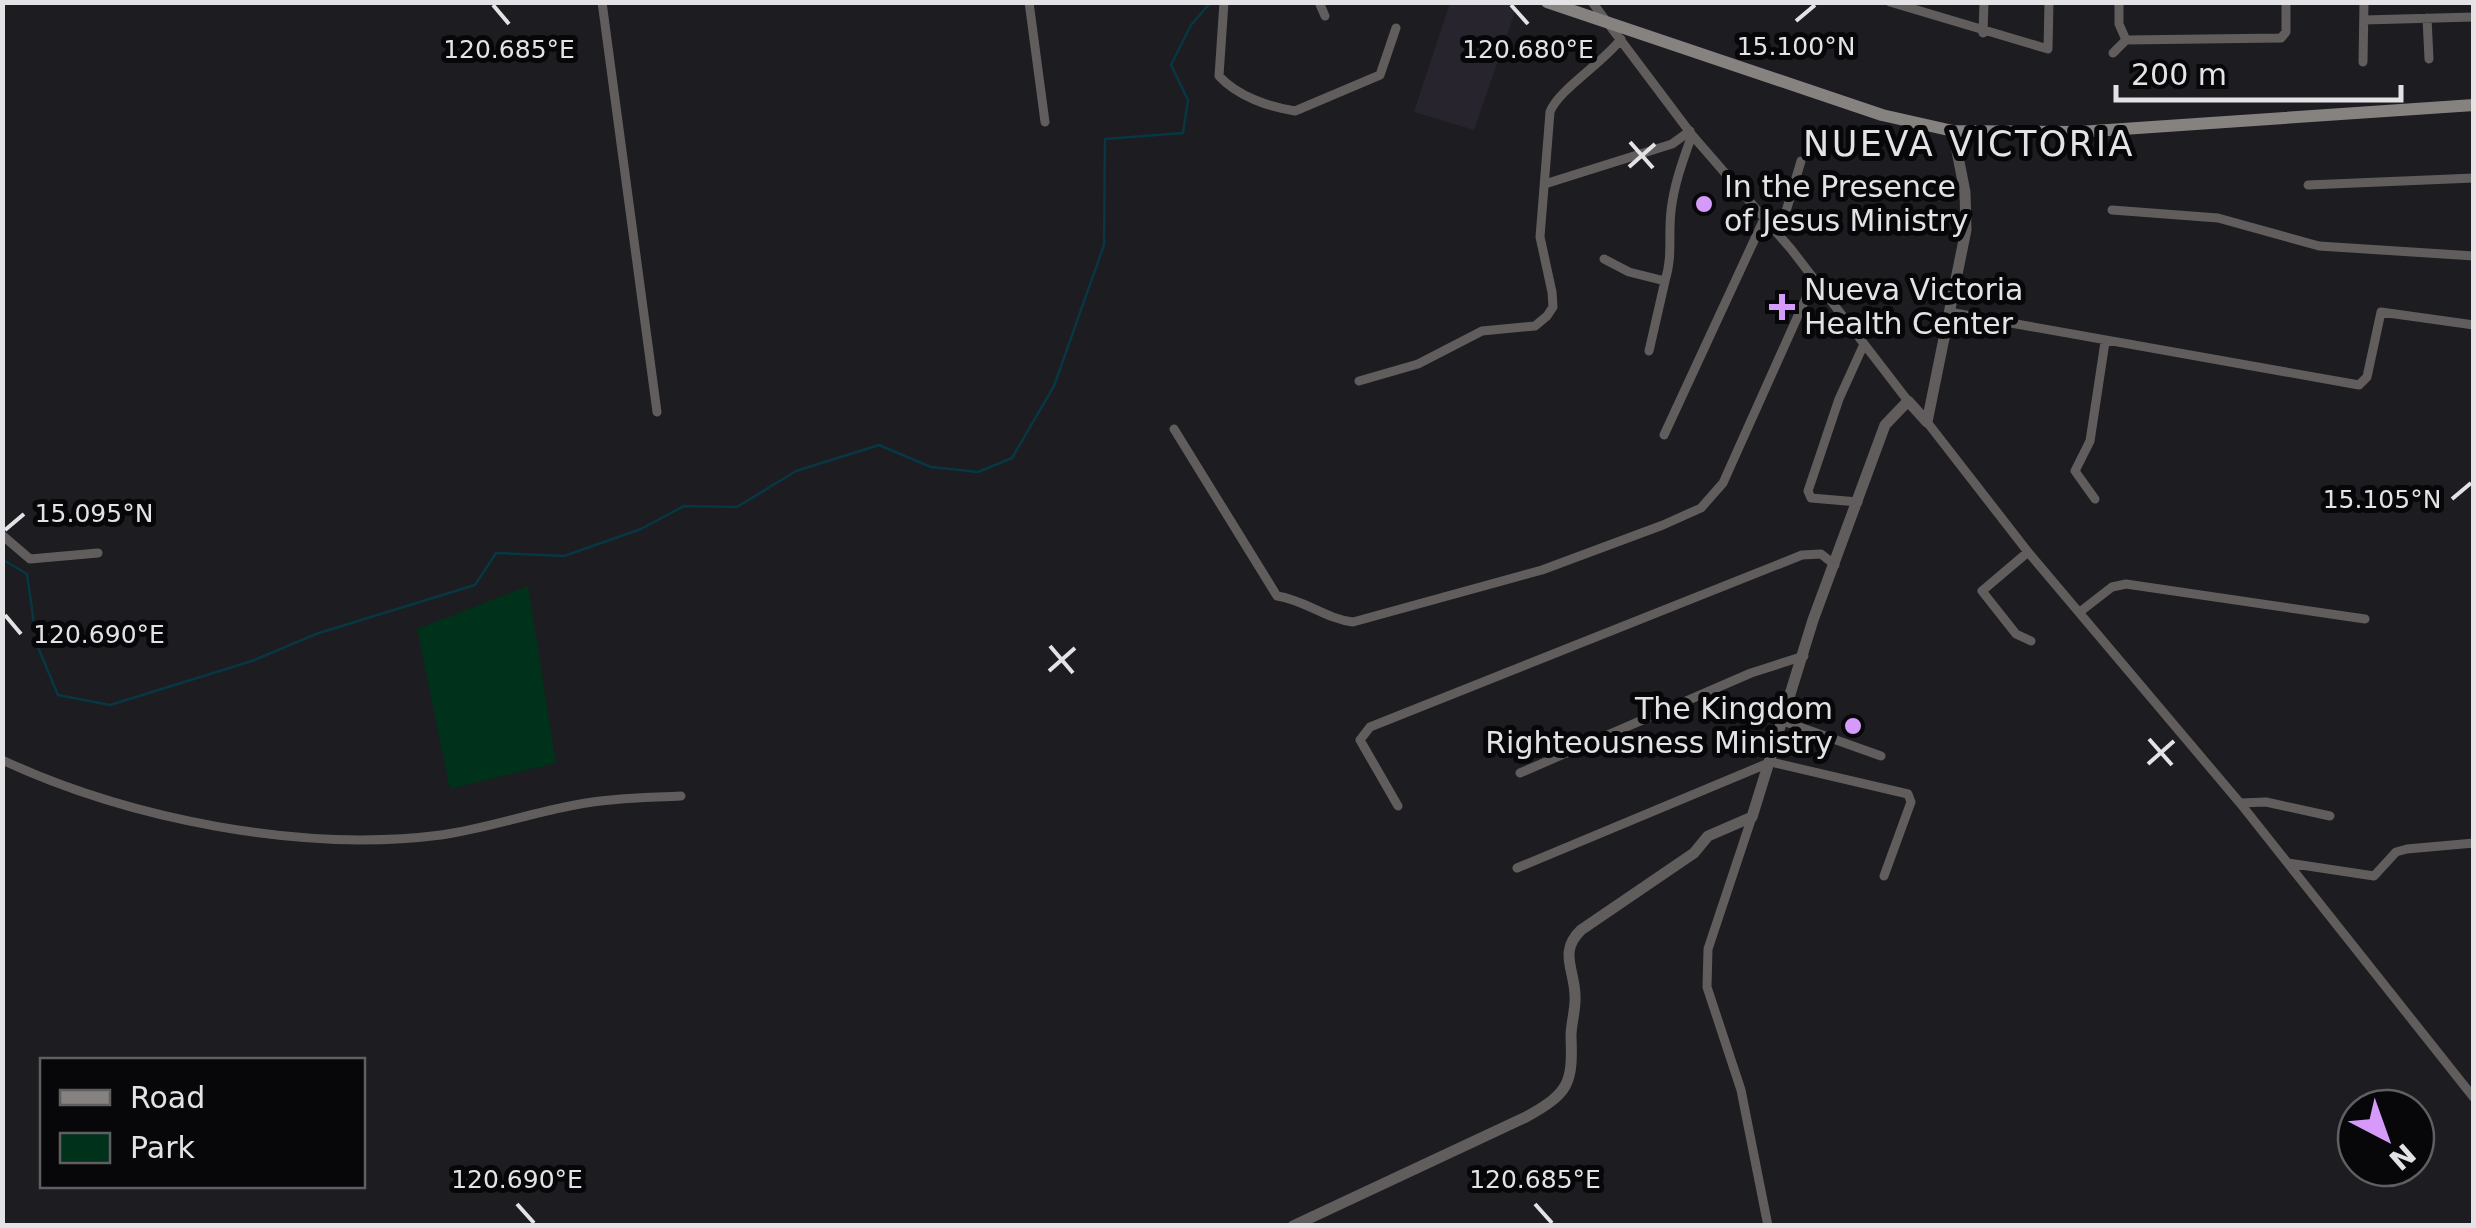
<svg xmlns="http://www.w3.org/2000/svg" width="2476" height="1228" viewBox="0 0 2476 1228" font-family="'DejaVu Sans',sans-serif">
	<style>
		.built { fill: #27242e }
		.green { fill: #00311a }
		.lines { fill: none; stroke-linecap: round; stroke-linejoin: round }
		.stream { stroke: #073743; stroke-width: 2.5 }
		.minor { stroke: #605d5c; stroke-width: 9 }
		.tertiary { stroke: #605d5c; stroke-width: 11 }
		.secondary { stroke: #868280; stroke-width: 12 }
		.ticks { fill: none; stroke: #e3e2e5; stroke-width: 4 }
		.poi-dot { fill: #d69bfa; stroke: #070709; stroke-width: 4 }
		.labels { text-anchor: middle; stroke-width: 10; stroke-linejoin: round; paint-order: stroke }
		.poi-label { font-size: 30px; fill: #e3e2e5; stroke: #070709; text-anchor: start }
		.quarter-label { font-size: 35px; letter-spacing: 2.5px; fill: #e3e2e5; stroke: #070709 }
		.ticks-label { font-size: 25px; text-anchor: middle; fill: #e3e2e5; stroke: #070709; stroke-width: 10; stroke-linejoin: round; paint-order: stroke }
	</style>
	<rect width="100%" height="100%" fill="#1d1c20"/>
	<path class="built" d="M1450 3H1518L1474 130 1414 112Z"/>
	<path class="green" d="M528 586 556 763 450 789 417 629Z"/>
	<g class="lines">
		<path class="stream" d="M2 559 27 574 37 645 58 695 110 705 252 661 316 634 475 585 496 553 564 556 641 529 684 506 737 507 796 471 879 445 931 467 978 472 1012 458 1054 386 1104 245 1105 139 1183 133 1188 100 1171 65 1191 25 1211 2"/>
		<path class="minor" d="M602 2 657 412
			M1029 2 1045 122
			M1224 2 1219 76C1237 96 1269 107 1295 111L1380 75 1396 28
			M1319 2 1325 16
			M1592 2 1692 135 1791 249 1908 401
			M1890 2 2048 49 2049 2
			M2427 18 2429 59
			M2364 20 2474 17
			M1983 33 1984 2
			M2126 40 2281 38 2286 32V2
			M2113 53 2126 40 2119 24V2
			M2363 62 2364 2
			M1548 183 1672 144 1690 131
			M2308 185 2474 178
			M2112 210 2218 218 2319 246 2474 256
			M1779 235 1801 161
			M1604 259 1629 272 1665 281 1649 351
			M1665 281C1673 256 1668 237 1671 211 1674 184 1683 160 1692 135
			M1949 312 2359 385 2367 377 2381 312 2474 325
			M1359 381 1418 364 1482 331 1535 326 1547 316 1553 307 1552 292 1540 237 1550 112C1558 90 1603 63 1621 39
			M1927 422 2028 552 2240 803 2474 1098
			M1174 429 1277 596C1305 600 1326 619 1353 622L1542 570 1663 525 1701 508 1723 483 1814 280
			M1664 435 1764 219
			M2095 499 2075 471 2090 441 2105 342
			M1858 502 1811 498 1808 491 1839 399 1864 344
			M2 535 30 559 98 553
			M2028 552 1982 591 2016 634 2031 641
			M2081 611 2112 587 2126 584 2365 619
			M1783 721 1881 756
			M2 760C129 819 301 853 441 835 486 829 530 813 575 805 610 798 645 798 681 796
			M1520 773 1751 673 1804 656
			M2240 803 2266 802 2330 816
			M1398 806 1360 740 1370 727 1802 555 1821 554 1835 565
			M1752 817 1708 949 1707 987 1741 1090 1768 1226
			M2288 863 2374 876 2396 852 2407 849 2474 843
			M1517 868 1771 762 1908 794 1911 802 1884 876"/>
		<path class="tertiary" d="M1927 422 1966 230 1965 192 1953 131
			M1293 1226 1526 1117C1569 1093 1573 1084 1571 1036 1571 1023 1576 1009 1575 996 1575 970 1558 952 1581 930L1694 853 1708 836 1752 817 1813 620 1885 425 1908 401 1927 422"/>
		<path class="secondary" d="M1547 2 1882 115 1953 131 2079 132 2474 105"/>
	</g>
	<path class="ticks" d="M493 5 509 24M1511 5 1528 24M1796 21 1815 5M1630 142 1653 168M1629 167 1655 144M2452 499 2471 483M5 530 24 514M5 615 21 634M1050 646 1073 673M1049 671 1075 648M2149 739 2172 765M2148 764 2174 741M517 1204 534 1223M1535 1204 1552 1223"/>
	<g class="poi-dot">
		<circle cx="1704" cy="204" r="10"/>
		<path d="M1777 292h10v10h10v10h-10v10h-10v-10h-10v-10h10z"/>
		<circle cx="1853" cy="726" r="10"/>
	</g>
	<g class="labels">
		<g class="poi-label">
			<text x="1724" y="197">In the Presence<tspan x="1724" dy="34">of Jesus Ministry</tspan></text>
			<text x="1804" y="300">Nueva Victoria<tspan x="1804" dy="34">Health Center</tspan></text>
			<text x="1833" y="719" text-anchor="end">The Kingdom<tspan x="1833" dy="34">Righteousness Ministry</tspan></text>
		</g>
		<g class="quarter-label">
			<text x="1969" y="156">NUEVA VICTORIA</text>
		</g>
	</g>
	<g class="ticks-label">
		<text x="1796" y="55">15.100°N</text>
		<text x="509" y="58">120.685°E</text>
		<text x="1528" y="58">120.680°E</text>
		<text x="2382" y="508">15.105°N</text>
		<text x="94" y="522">15.095°N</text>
		<text x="99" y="643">120.690°E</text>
		<text x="517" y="1188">120.690°E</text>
		<text x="1535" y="1188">120.685°E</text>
	</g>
	<rect width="2476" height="1228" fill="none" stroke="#e3e2e5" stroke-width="10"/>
	<rect x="40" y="1058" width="325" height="130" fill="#070709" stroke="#5f5f61" stroke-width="2.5"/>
	<rect x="60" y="1090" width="50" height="15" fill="#868280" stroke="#5f5f61" stroke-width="2.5"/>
	<text x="130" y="1108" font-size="30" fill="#e3e2e5">Road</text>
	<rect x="60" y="1133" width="50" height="30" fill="#00311a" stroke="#5f5f61" stroke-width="2.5"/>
	<text x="130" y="1158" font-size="30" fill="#e3e2e5">Park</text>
	<g transform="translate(2386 1138) rotate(139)"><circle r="48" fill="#070709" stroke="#5f5f61" stroke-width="2.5"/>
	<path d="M0-8L18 38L0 25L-18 38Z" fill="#d69bfa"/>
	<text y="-15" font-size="28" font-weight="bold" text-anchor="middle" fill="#e3e2e5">N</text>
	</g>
	<path d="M2116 85v15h285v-15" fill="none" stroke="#e3e2e5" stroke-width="5"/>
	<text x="2131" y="85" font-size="30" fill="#e3e2e5" stroke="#070709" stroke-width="8" paint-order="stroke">200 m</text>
</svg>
